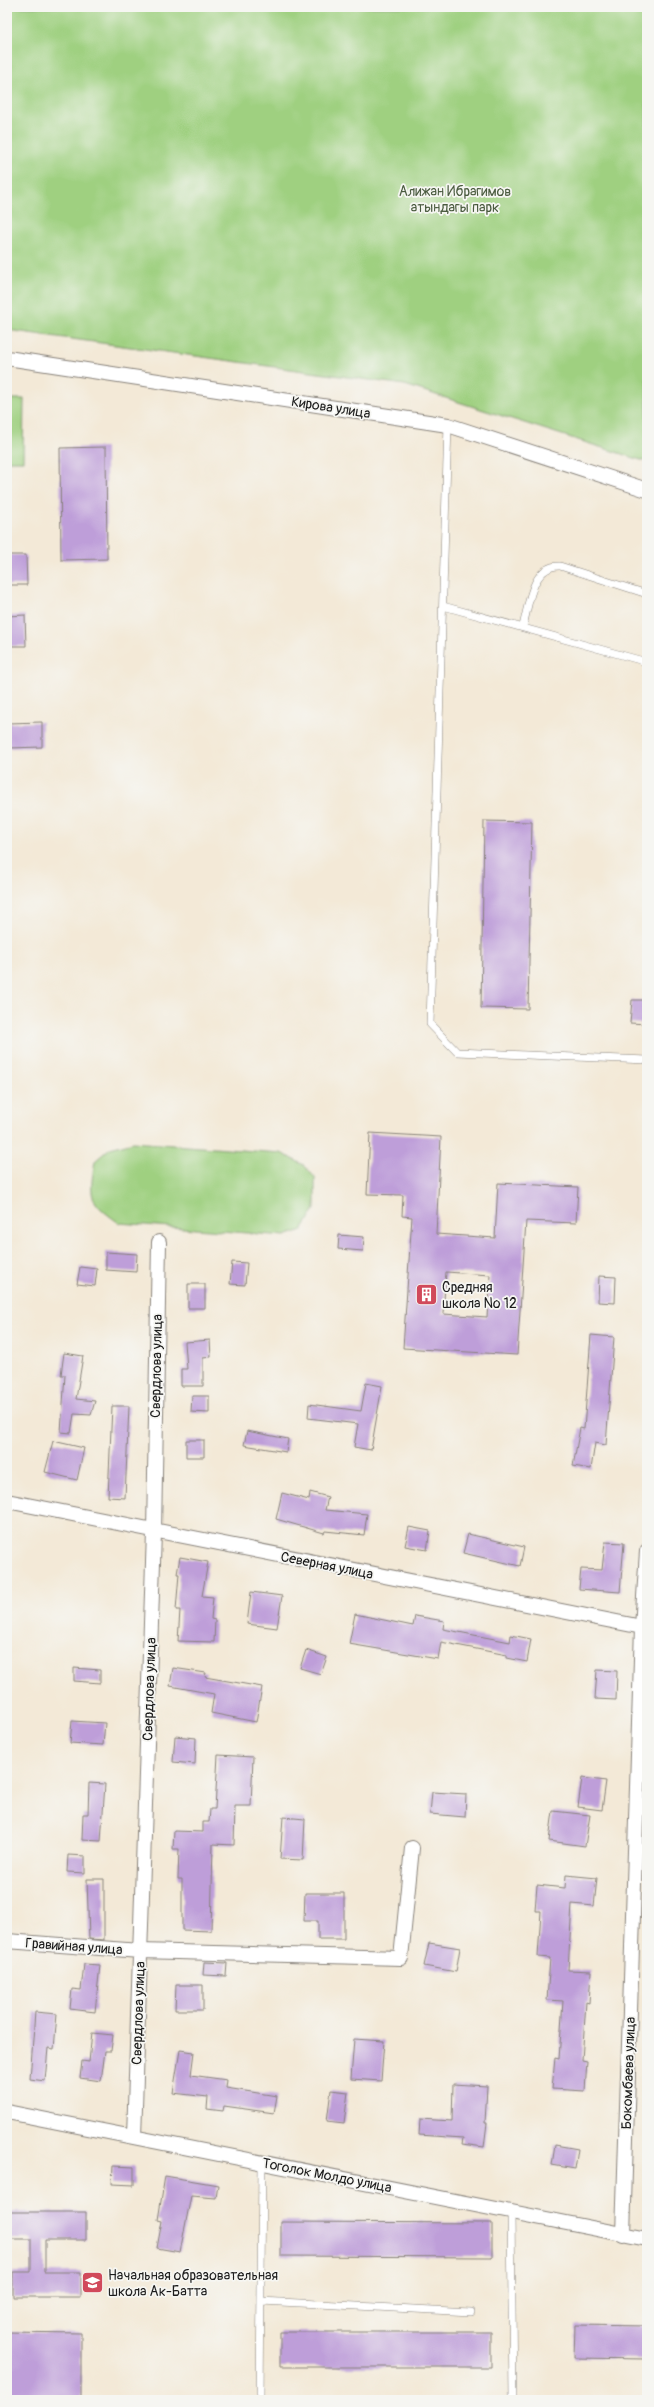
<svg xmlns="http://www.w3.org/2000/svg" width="654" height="2407" viewBox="0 0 654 2407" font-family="Pangolin,sans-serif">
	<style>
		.green { fill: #9fd080; stroke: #5e764e }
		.building { fill: #be9ed9; fill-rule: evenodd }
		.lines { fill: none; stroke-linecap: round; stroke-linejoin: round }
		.service-casing { stroke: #88827a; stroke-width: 8 }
		.minor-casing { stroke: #88827a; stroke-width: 16 }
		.service { stroke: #fff; stroke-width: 7 }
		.minor { stroke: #fff; stroke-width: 14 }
		.labels { text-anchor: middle; stroke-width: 3.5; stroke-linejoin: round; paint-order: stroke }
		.park-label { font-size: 14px; fill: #4a5b3f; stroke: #f6f6f2 }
		.street-label { font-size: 14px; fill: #1c1c1c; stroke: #f6f6f2 }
		.poi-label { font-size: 14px; fill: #1c1c1c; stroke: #f6f6f2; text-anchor: start }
	</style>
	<rect width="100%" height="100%" fill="#f6f6f2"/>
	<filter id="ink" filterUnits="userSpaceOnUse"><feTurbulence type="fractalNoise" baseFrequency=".025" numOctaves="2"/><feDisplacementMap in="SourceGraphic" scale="8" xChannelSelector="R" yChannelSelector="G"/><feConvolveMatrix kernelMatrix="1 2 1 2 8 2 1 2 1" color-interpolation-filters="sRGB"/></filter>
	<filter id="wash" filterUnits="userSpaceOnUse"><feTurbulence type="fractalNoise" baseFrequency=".012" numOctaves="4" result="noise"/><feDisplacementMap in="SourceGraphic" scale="16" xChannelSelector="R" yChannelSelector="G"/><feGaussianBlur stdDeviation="0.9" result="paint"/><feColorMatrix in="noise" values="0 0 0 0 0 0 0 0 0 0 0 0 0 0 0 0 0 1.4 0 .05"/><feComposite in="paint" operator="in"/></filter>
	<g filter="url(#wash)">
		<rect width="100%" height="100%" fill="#f3e9d7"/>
		<path class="green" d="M7 7H647V462L405 385 7 330Z
			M7 399H24L23 461H7Z
			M133 1142 281 1153 304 1165 315 1178V1209L302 1230 285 1236 119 1223C88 1201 89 1197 95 1161L110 1148Z"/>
		<g id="blocks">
			<path class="building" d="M106 447 107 559 61 560 60 448Z
				M7 555H26L27 585H7Z
				M25 615 26 646H7V616Z
				M42 722V747L9 748 8 723Z
				M484 821 532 822 528 1009 481 1008Z
				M632 1000H647V1024L630 1023Z
				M370 1133 441 1137 436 1234 495 1238 498 1183 578 1187 576 1223 526 1221 517 1355 403 1348 412 1217 402 1216 403 1195 367 1194ZM446 1272 490 1275 487 1317 443 1314Z
				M339 1235 364 1237 363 1251 338 1249Z
				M106 1252 137 1254 136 1272 106 1270Z
				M232 1262 247 1263 245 1285 230 1284Z
				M80 1267 97 1269 95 1286 77 1284Z
				M599 1276 616 1277 615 1303 598 1302Z
				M188 1284H205V1308H188Z
				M591 1335 614 1337 606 1445 595 1443 591 1469 573 1466 580 1428 584 1429Z
				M210 1340 211 1357 203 1358V1386H181V1369H187L185 1342Z
				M64 1353 83 1356 76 1399 95 1401 91 1415 74 1414 71 1433 61 1432 65 1375H61Z
				M366 1383 382 1386 371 1450 354 1447 358 1424 308 1418 309 1404 361 1411Z
				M192 1396H209V1413L191 1412Z
				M112 1406H129L125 1498 108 1497Z
				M247 1431 288 1439 286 1452 244 1445Z
				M186 1440H204V1457H186Z
				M53 1441 84 1448 77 1480 45 1472Z
				M310 1492 328 1497 325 1510 367 1514 364 1535 325 1531 324 1533 276 1519 282 1493 309 1500Z
				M409 1527 430 1531 427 1550 405 1546Z
				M468 1534 524 1547 520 1566 463 1553Z
				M605 1542 624 1543 620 1592 579 1589 581 1569 602 1570Z
				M180 1557 208 1562 202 1596 213 1597 211 1619 215 1620 214 1642 178 1641 180 1610H176L179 1574H177Z
				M251 1592 282 1596 277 1628 247 1624Z
				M355 1614 413 1626 415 1616 444 1621 443 1629 510 1642 511 1635 531 1639 527 1662 507 1658V1655L441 1642 438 1659 349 1644Z
				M306 1650 327 1657 321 1674 300 1668Z
				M74 1668 100 1670V1683L74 1681Z
				M173 1668 206 1673 205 1677 262 1687 256 1722 211 1713 214 1694 170 1686Z
				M597 1670 617 1671 616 1700 595 1699Z
				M72 1721 105 1723 103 1745 70 1743Z
				M175 1736 196 1738 195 1764 173 1762Z
				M218 1755 253 1757 251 1806H235L234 1845 213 1844 211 1931 182 1930V1879H178L179 1849H173L174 1831 203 1832V1822H209L210 1809H215Z
				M582 1778 606 1781 602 1810 578 1807Z
				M89 1783 105 1784 101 1841 82 1840 83 1814H88Z
				M432 1792 466 1794 465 1817 430 1814Z
				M553 1811 590 1815 585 1846 549 1841Z
				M283 1817 305 1819 303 1860 280 1859Z
				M68 1855 85 1856V1873L67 1872Z
				M566 1875 597 1878 594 1906 572 1904 568 1970 591 1971 589 2003 586 2002 582 2060 587 2061 585 2091 552 2089 555 2058 559 2059 563 2001 547 2000 550 1958 538 1957 541 1911H535L537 1885 565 1888Z
				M87 1879H104V1940L89 1939Z
				M305 1893H344V1939H318V1921H304Z
				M429 1943 460 1948 456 1972 424 1966Z
				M204 1962 227 1963 226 1976 203 1975Z
				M84 1964 100 1965 95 2012 70 2009 72 1989 81 1990Z
				M176 1985H203V2010H175Z
				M35 2012 57 2014 54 2049 48 2048 45 2081 30 2079Z
				M92 2033 113 2035 111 2051H105L101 2081 80 2078 82 2061 89 2062Z
				M354 2039 384 2041 381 2081 351 2079Z
				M180 2050 194 2052 191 2075 227 2080 226 2088 277 2096 274 2113 224 2106 223 2111 207 2109 208 2097 173 2093Z
				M453 2084 487 2086 485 2123H487L484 2147 462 2144 463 2138 419 2135 420 2119 452 2121Z
				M331 2090 348 2092 344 2123 327 2121Z
				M555 2145 578 2149 575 2169 552 2165Z
				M113 2166 134 2167V2185L112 2184Z
				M165 2176 218 2185 216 2198 191 2196 180 2252 157 2248 162 2221 158 2220Z
				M7 2212H86V2240H45V2272H81V2297H13V2272H31V2239H7Z
				M281 2222 492 2223V2257L281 2256Z
				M575 2325 647 2326V2359L574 2358Z
				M7 2332 81 2333V2400H7Z
				M280 2332H491V2367H280Z"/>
		</g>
	</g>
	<g filter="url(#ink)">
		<use href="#blocks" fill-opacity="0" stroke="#88827a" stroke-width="1"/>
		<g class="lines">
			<defs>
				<path id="service" d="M448 425 430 1024 457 1052 647 1060
					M443 606 647 662
					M523 626C529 604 532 565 560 566L647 594
					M511 2212 513 2400
					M261 2301 471 2312
					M260 2400 262 2162"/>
				<path id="minor" d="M7 358 448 425 647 490
					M7 1501 647 1628
					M7 1941 140 1951 401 1958 412 1848
					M7 2112 647 2239
					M134 2137 154 1532 159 1242
					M623 2235 642 1627 647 1551"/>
			</defs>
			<use href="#service" class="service-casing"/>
			<use href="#minor" class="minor-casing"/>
			<use href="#service" class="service"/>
			<use href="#minor" class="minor"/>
		</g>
	</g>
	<defs>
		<symbol id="building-square" viewBox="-11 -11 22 22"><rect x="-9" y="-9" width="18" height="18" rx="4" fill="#d1495b" stroke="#f6f6f2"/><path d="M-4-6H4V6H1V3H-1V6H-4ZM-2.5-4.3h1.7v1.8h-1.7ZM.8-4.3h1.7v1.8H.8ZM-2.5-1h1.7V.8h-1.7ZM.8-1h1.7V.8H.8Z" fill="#fff"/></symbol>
		<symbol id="school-square" viewBox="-11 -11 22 22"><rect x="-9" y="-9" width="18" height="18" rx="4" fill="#d1495b" stroke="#f6f6f2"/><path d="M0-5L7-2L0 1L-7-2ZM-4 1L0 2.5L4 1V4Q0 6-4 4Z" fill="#fff"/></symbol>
	</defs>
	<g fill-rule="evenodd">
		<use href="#building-square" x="414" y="1282" width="25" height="25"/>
		<use href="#school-square" x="80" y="2270" width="25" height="25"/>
	</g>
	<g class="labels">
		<g class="park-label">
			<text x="455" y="196">Алижан Ибрагимов<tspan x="455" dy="16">атындагы парк</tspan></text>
		</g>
		<g class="street-label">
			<text transform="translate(331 407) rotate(9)" y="5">Кирова улица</text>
			<text transform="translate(156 1366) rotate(-89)" y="5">Свердлова улица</text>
			<text transform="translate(327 1565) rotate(11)" y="5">Северная улица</text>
			<text transform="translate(149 1689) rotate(-88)" y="5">Свердлова улица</text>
			<text transform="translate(74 1946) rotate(4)" y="5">Гравийная улица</text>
			<text transform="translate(138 2013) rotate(-88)" y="5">Свердлова улица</text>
			<text transform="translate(628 2073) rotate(-88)" y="5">Бокомбаева улица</text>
			<text transform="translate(327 2175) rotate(11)" y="5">Тоголок Молдо улица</text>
		</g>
		<g class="poi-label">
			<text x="442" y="1292">Средняя<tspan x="442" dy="16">школа № 12</tspan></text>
			<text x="108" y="2280">Начальная образовательная<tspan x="108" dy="16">школа Ак-Батта</tspan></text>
		</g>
	</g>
	<rect width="654" height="2407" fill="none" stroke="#f6f6f2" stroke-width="24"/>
</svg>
